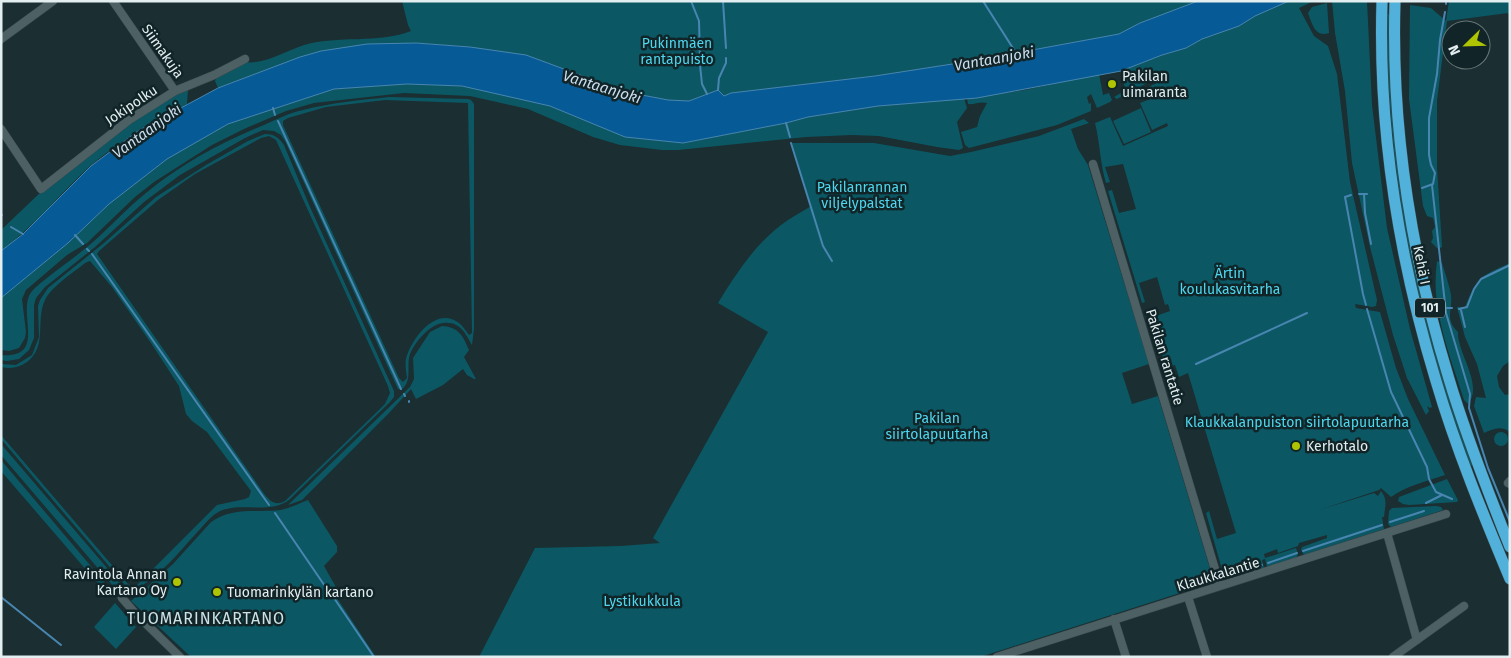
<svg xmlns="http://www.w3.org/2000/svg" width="1511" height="658" viewBox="0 0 1511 658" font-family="'Fira Sans',sans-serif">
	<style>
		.green { fill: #0b5864; fill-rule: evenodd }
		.water { fill: #065a96; stroke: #4886b1 }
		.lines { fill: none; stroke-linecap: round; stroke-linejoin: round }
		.stream { stroke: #4886b1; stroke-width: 2 }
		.minor-casing { stroke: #3a4a4d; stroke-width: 9 }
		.highway-casing { stroke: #3a4a4d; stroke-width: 12 }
		.minor { stroke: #4d6165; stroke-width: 8 }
		.highway { stroke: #51b1da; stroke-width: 11 }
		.poi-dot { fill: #b0c502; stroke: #112427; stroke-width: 2 }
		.labels { text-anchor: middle; stroke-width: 5; stroke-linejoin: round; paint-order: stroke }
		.shield { fill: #112427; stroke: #a4b1b4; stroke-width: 1 }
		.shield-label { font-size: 12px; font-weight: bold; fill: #e3eef0 }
		.park-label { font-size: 14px; fill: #4ed7ee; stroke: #112427 }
		.street-label { font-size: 14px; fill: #e3eef0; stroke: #112427 }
		.poi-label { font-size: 14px; fill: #e3eef0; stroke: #112427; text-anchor: start }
		.water-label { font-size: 15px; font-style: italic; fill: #cde; stroke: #112427 }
		.quarter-label { font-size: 16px; letter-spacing: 1px; fill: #cae1e5; stroke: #112427 }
	</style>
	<rect width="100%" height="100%" fill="#1b2e31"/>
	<path class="green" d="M402 1H1198L1140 23 1119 34 978 60 875 76 731 93 724 96 719 91 707 94 689 101 677 102 626 92 577 75 471 47 418 43 258 73 218 88 215 81 217 77 245 62C264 65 285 51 304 45 339 35 377 44 411 31L408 25Z
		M1289 1H1314L1299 8 1314 36 1328 46 1337 74 1350 182 1377 300 1376 306 1372 307 1355 304 1356 308 1380 312 1396 368 1408 399 1445 475C1427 481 1406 486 1391 497L1381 488 1379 490 1319 510 1374 493 1378 496 1381 491C1388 500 1385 506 1384 517H1382L1384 529 1304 555 1301 550 1302 547 1327 538V535L1299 543 1298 546 1278 553 1277 549 1264 554 1265 558 1296 548 1298 554 1296 558 1267 567 1265 559 1262 560 1264 568 1226 577 1223 573 1206 513 1209 511 1217 539 1236 533 1188 373 1179 377 1175 365 1166 367 1150 318 1170 311 1168 304 1165 305 1157 277 1139 283 1145 302 1142 303 1108 191 1112 190 1119 213 1136 209 1123 164 1105 167 1110 182 1106 183C1100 163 1100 143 1095 123L1110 117 1123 146 1168 126 1167 123 1152 130 1140 103 1163 94 1165 89 1163 86 1155 89 1154 88 1132 98 1131 96 1168 77 1166 73 1151 74 1136 79 1138 84 1148 79 1151 81 1117 99 1114 97 1126 90 1122 79 1121 71 1162 55 1186 48 1202 39 1239 26 1255 16Z
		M1332 1H1367L1372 105 1387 228 1410 329 1432 407 1430 408 1427 406 1429 411 1426 415 1407 378 1393 335 1370 247 1352 163 1345 91 1335 33Z
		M1449 1H1510V17L1508 13 1447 21 1437 101V167L1442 247 1438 249 1431 242 1433 238 1432 231 1435 227 1433 218 1427 216 1423 206 1409 99 1410 5 1431 8 1446 21Z
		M1327 3 1329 33C1315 38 1312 23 1308 13L1312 7Z
		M1386 14H1390V50L1435 348 1453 410 1473 465 1470 466C1449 409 1431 351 1417 292 1412 274 1410 255 1406 237 1393 163 1387 89 1386 14Z
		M1099 74 1103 95 1109 93 1112 100 1110 102 1097 108 1091 94 1087 97 1089 104 1091 103V111L1057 125 969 148 965 145 961 132 977 127 980 116 987 103C980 101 974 105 968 104L967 98 1025 90Z
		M407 84 462 86 504 95 550 106 625 137 683 143 786 123 808 117 878 106 964 98 967 108 957 122 963 148 959 150 937 147 879 136 852 135 806 137 678 150H662L620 145 593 137 528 109 470 96 404 93 314 103 286 111 244 129 212 145 154 182 135 197 87 243 67 255 26 290 22 299 26 332 25 338 19 348 9 351 1 350V298L68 243 109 204 167 159 228 124 334 89Z
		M182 90H188L187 104C154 122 119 141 90 166 60 194 34 226 1 251V230L43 190 127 125Z
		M389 97 468 99 471 100 474 104V329L472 345C465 333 460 321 443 323 430 324 412 344 409 358 407 370 412 381 401 390L398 389 285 141 281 135 274 131 263 130 245 138 180 175 144 202 95 247 45 287 36 298 34 305V338L29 350 19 359 7 361 1 360V355C43 358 22 322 28 299 30 291 36 287 42 282 59 268 77 256 93 242 111 226 127 208 146 193 181 164 222 142 264 125 277 119 289 113 303 110 330 103 361 100 389 97ZM385 100 468 103 472 333 469 335C466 331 463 326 459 323 436 305 411 339 406 359 405 365 406 371 407 378L403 382 399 378 283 125V121L288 118 326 107Z
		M1141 108 1151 132 1124 144 1113 121Z
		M1084 119 1089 123 1071 129 1078 149 1088 165 1149 364 1122 373 1132 404 1158 396 1214 582 980 657H479L535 548 621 546 660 543 653 538 768 332 718 303C737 272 757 241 788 220 795 215 804 211 811 206L792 143H874L950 156 971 152 1039 136Z
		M265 134C275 134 279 138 284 145L310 207 394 391V397L390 402 289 500C267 516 237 499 215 514 206 521 199 531 191 539 177 555 164 570 147 582 142 586 137 590 131 592L1 439V435L128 584 132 586 137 585 217 505 245 499 249 497 251 491 207 432 192 421 186 414 179 386 151 343 112 287 90 261 85 263C74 272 51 287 45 300 35 321 48 346 27 362 18 368 11 369 1 367V364L16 365 32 355 39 337 38 306 40 300 48 288 104 243 156 197 206 165 248 141ZM269 136 276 140 388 386 390 393 385 404 285 501C276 506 271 502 265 495L97 254 99 251 158 200 195 174 261 138Z
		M1437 261 1442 263C1445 273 1449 284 1451 295 1453 310 1444 319 1458 332 1457 353 1484 385 1468 404L1464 400C1450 355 1430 308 1437 261Z
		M1510 263V361L1503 366 1497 376 1499 387 1505 395 1510 394V432C1500 425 1493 429 1484 433L1474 406 1476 397 1486 398 1477 364 1465 337 1457 307H1465C1478 275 1480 277 1510 263Z
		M442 326C459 327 463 336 469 350L464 357 476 379H474L467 375 463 369 443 385 416 399 411 389 389 413 302 500 288 505 410 387 414 379 413 358 430 332Z
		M1494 439a7 7 0 1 1 14 0a7 7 0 1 1-14 0Z
		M1 444 125 589V594L122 595 120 594 1 455Z
		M1 460 117 597 110 596 106 593 1 471Z
		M1447 479 1458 500 1457 502 1409 505 1403 504 1398 501 1399 497Z
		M308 500 337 546V552L324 566 337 589V598L376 657H191L131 601 173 564 211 522C233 506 257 513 281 510 290 508 300 503 308 500Z
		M1436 506 1441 507 1443 510 1391 527 1388 524 1389 511 1392 508Z
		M115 603 136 627 116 649 94 627Z"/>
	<path class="water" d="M1198 1H1289L1255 16 1239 26 1202 39 1186 48 1162 55 1121 71 977 98 878 106 808 117 786 123 683 143 625 137 550 106 462 86 407 84 334 89 228 124 167 159 109 204 68 243 1 298V251L23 234 91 166 138 131 218 88 300 57 321 51 367 44 416 43 470 47 526 55 626 92 668 100 689 101 718 90 724 96 731 93 875 76 978 60 1119 34 1140 23Z"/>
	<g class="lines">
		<path class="stream" d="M691 1 699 21 700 58
			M723 1 726 48
			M983 1 1016 53
			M1446 4V1
			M700 65 702 84 707 94
			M718 90 719 78 726 63V58
			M273 108 275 115
			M278 121 401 389
			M786 123 790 137
			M791 143 823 246 832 261
			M1432 185 1446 313 1470 394 1469 408 1488 468 1510 522
			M1422 188 1433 184 1435 173 1431 165 1429 155V118L1437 74 1440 40 1445 12
			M1359 194H1367
			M1364 194 1365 213 1371 244
			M1351 195 1345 197 1363 294 1366 305
			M1 215H2
			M11 227 23 234
			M75 235 83 244
			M87 249 89 251
			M92 254 269 505
			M1445 308H1452
			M1367 309 1391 392 1427 467 1429 479 1436 492 1452 499
			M1459 309 1467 307 1474 289 1481 279 1510 265
			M1461 310 1465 327
			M1196 364 1307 313
			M404 394 405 396
			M409 401V402
			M1426 503 1442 495
			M275 513 329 592
			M1390 522 1424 511
			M1303 551 1382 525
			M1268 563 1297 553
			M1230 575 1262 565
			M1 597 61 645
			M334 598 374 657"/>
		<defs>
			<path id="minor" d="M113 1 175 91
				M1 39 53 1
				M1 129 41 189 129 120 175 91 214 75 245 59
				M1093 164 1220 586
				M1510 481 1508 483 1510 484
				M1387 533 1417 640
				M1188 597 1207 657
				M122 598 135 613 180 657
				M1114 619 1126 657
				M997 657 1446 514
				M1393 657 1464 606"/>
			<path id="highway" d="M1382 1C1378 129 1399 259 1436 381 1456 449 1483 514 1510 579
				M1395 1C1391 129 1412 258 1449 379 1466 436 1488 492 1510 547"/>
		</defs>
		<use href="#minor" class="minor-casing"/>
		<use href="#highway" class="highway-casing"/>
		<use href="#minor" class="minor"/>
		<use href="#highway" class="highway"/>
	</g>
	<g class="poi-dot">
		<circle cx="1112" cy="84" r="5"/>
		<circle cx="1296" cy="446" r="5"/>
		<circle cx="177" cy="582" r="5"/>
		<circle cx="217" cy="592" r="5"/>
	</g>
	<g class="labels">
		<rect class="shield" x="1415" y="298.5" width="30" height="19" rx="4"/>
		<g class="shield-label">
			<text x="1430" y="312">101</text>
		</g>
		<g class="park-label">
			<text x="677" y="48">Pukinmäen<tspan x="677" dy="16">rantapuisto</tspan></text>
			<text x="862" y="192">Pakilanrannan<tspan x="862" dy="16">viljelypalstat</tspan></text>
			<text x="1230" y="278">Ärtin<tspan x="1230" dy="16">koulukasvitarha</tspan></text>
			<text x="937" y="423">Pakilan<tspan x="937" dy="16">siirtolapuutarha</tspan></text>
			<text x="1297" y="427">Klaukkalanpuiston siirtolapuutarha</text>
			<text x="642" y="606">Lystikukkula</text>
		</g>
		<g class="street-label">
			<text transform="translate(163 51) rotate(55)" y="5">Siimakuja</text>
			<text transform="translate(131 105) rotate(-34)" y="5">Jokipolku</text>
			<text transform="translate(1422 265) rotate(79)" y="5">Kehä I</text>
			<text transform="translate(1165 357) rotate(73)" y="5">Pakilan rantatie</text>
			<text transform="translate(1218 574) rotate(-17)" y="5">Klaukkalantie</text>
		</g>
		<g class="poi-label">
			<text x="1122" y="81">Pakilan<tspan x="1122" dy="16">uimaranta</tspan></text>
			<text x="1306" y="451">Kerhotalo</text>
			<text x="167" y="579" text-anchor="end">Ravintola Annan<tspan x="167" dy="16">Kartano Oy</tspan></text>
			<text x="227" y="597">Tuomarinkylän kartano</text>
		</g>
		<g class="water-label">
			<text transform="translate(994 59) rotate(-10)" y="5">Vantaanjoki</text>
			<text transform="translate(602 87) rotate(17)" y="5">Vantaanjoki</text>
			<text transform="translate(147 131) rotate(-36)" y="5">Vantaanjoki</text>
		</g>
		<g class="quarter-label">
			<text x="206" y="624">TUOMARINKARTANO</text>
		</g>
	</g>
	<rect width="1511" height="658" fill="none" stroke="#e3eef0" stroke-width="5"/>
	<g transform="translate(1466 45) rotate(247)"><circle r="24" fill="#112427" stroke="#657577"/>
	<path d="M0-4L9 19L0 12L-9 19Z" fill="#b0c502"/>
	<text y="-8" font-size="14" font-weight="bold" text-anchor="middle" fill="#e3eef0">N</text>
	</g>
</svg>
